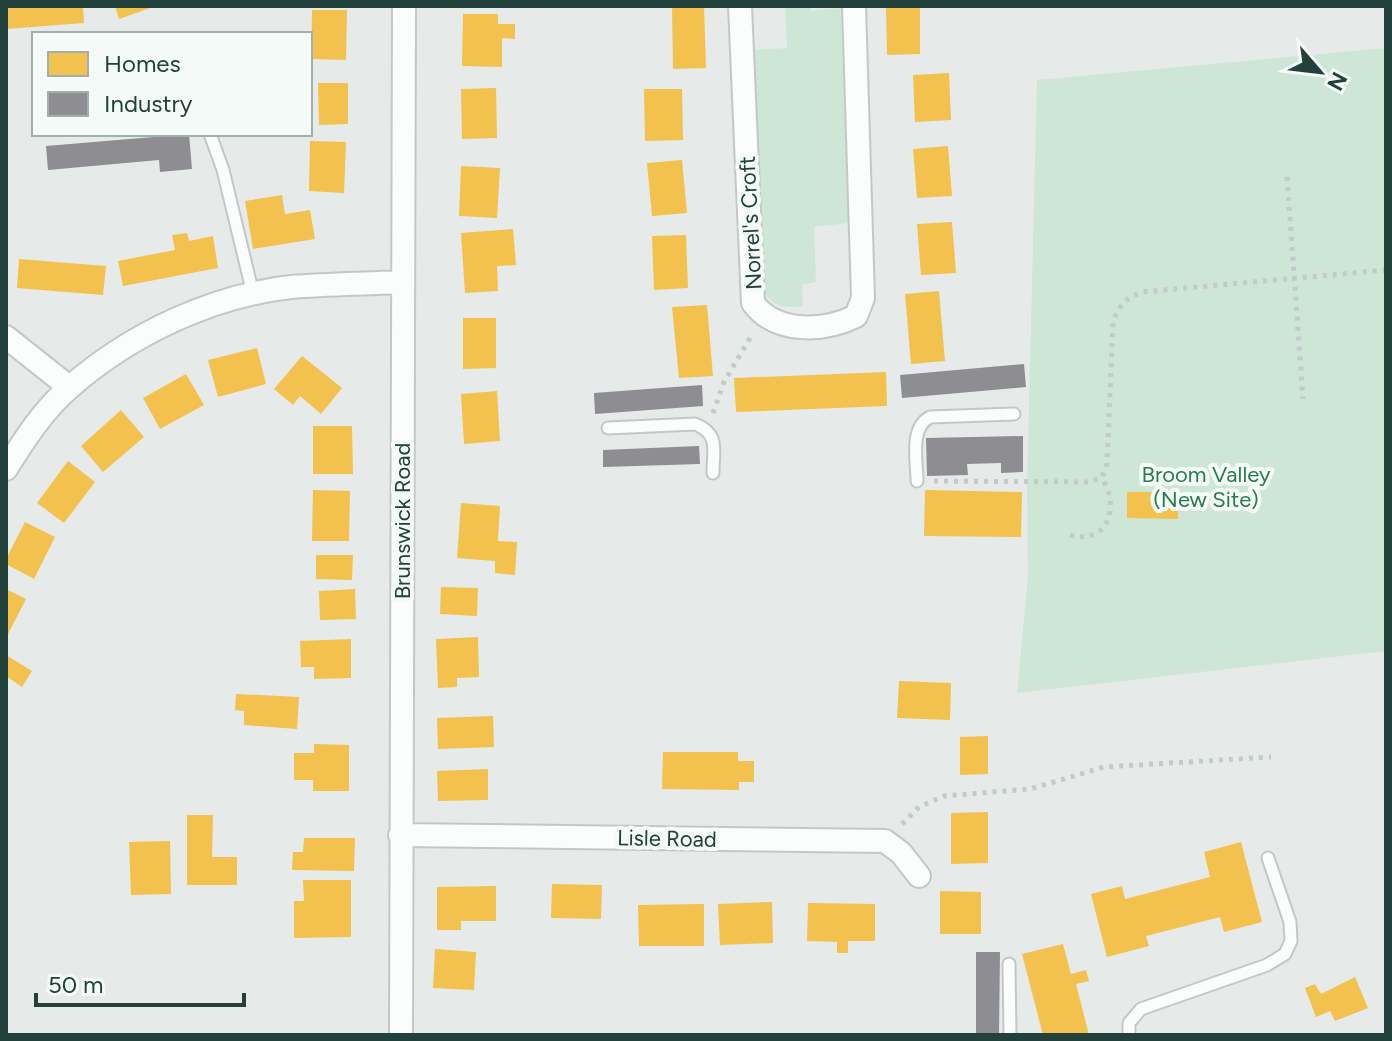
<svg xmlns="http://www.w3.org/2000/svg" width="1392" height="1041" viewBox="0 0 1392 1041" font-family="Figtree,sans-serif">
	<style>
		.green { fill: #cee6d6 }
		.homes { fill: #f2c14e }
		.industry { fill: #8d8d92 }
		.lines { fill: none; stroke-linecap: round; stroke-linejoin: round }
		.lane-casing { stroke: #c3c8c6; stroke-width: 15 }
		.street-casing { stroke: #c3c8c6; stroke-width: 26 }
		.path { stroke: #c1cbc9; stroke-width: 5; stroke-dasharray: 4 6; stroke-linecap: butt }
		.lane { stroke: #fbfcfc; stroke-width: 11 }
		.street { stroke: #fbfcfc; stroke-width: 22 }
		.labels { text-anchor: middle; stroke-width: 8; stroke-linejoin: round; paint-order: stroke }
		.street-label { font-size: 22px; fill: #21413a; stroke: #f4faf7 }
		.park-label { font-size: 22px; fill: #277c4b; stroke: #f4faf7 }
	</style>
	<rect width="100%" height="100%" fill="#e6ebe9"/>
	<path class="green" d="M785 6H810L811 11 841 8 849 223 814 227 816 282 802 285 803 306C781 309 771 306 761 286L750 50 787 48Z
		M1386 48V651L1017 693 1028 576 1027 486 1037 80Z"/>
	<path class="homes" d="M6 6H83L84 23 6 29Z
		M115 6H156L119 19Z
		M672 6H704L706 68 673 69Z
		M886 6H920V54L887 55Z
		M312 10H347L346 60 311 59Z
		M463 14H498V24H515V39L502 38V67L462 66Z
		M949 73 951 120 915 122 913 75Z
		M318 83H348V124L319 125Z
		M496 88 497 138 462 139 461 89Z
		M644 89H682L683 140 645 141Z
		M310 141 346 142 344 193 309 191Z
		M948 146 952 196 917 198 913 149Z
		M682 160 687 213 652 216 647 163Z
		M461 166 500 168 497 218 459 216Z
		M282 195 285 214 310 210 315 239 253 249 245 201Z
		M952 222 956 273 921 275 917 224Z
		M513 229 516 265 497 266 498 291 465 293 461 233Z
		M187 233 189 241 213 236 218 268 123 286 118 261 175 250 172 235Z
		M686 235 688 288 654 290 652 236Z
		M19 259 106 266 103 295 17 288Z
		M939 291 945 361 911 364 905 294Z
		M707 305 713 376 679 378 672 307Z
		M463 318H496V368L463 369Z
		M257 348 266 384 218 397 208 360Z
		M302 356 342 388 321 414 300 396 293 405 274 389Z
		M886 372 887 406 736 412 734 378Z
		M186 374 204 405 160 429 143 398Z
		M497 391 500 441 464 444 461 394Z
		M121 410 144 437 103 472 81 446Z
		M313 426H352L353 474H313Z
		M68 461 95 482 64 523 37 503Z
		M313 490 350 491 349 541H312Z
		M925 490 1022 492 1021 537 924 536Z
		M1127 492H1178V519L1127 518Z
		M461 503 500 506 498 541 517 542 515 575 495 573V561L457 558Z
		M25 522 55 537 34 579 6 564V559Z
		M316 555H353L352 580 316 579Z
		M441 587 478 588 477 616 440 614Z
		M6 589 26 599 6 638Z
		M355 589 356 619 320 620 319 591Z
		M478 637 479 677 457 678V687L438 688 436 639Z
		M351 639V678L314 679V667H301L300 641Z
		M6 655 32 671 22 687 6 676Z
		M899 681 951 683 950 720 897 718Z
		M236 694 299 697 297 729 244 725V711L235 710Z
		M493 716 494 747 438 749 437 718Z
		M988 736V774L960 775V737Z
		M314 744 349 745V791H313V780H294V753H314Z
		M663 752H738V761H754V782H739V790L662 789Z
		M488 769V800L438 801 437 771Z
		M988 812V863L951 864V813Z
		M187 815H213L212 857H237V885H187Z
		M304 838H355L354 871 292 870 293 852H303Z
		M170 841 171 894 131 895 129 842Z
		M1241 842 1262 922 1224 932 1220 917 1146 936 1149 946 1107 957 1091 894 1122 886 1125 899 1210 877 1204 852Z
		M303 880H351V937L294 938V901H304Z
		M552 884 602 885 601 919 551 918Z
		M496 886V921H461V930H437V887Z
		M940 891 981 892V934H940Z
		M772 902 773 943 720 945 718 904Z
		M808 903 875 904V941H848V953H837V942L807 941Z
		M704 904V946H639L638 905Z
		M1063 944 1071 974 1086 970 1089 981 1076 984 1089 1035H1043L1022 954Z
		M435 949 476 952 474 990 433 988Z
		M1355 977 1368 1008 1335 1021 1330 1011 1316 1017 1305 988 1315 984 1321 994Z"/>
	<path class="industry" d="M189 134 192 169 160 172 159 160 48 170 46 146Z
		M1024 364 1026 387 902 398 900 375Z
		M702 385 703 406 595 414 594 393Z
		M1023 436V472L1001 473V463L967 464 968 475 927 476 926 438Z
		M699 446 700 464 603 467V450Z
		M976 952H1000L999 1035H976Z"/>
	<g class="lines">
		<defs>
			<path id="lane" d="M210 134 223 170 253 294
				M608 428 695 424C720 434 713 450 713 473
				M917 481C917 461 909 428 930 417L1014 414
				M1009 964 1010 1035
				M1129 1035V1023L1141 1009 1267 965 1285 954 1291 941 1290 922 1268 858"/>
			<path id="street" d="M740 6 753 303C776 334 824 332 856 316L863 298 854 6
				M6 337 69 387
				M6 469C24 440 44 409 70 387 131 334 211 296 291 287 328 284 365 284 402 282
				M400 835 885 841 901 853 919 876
				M401 1035 404 6"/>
		</defs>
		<use href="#lane" class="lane-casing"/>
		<use href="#street" class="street-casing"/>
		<path class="path" d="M1287 177 1303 399
			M713 413 724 382 753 333
			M934 481 1091 482 1102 477 1107 464 1113 323C1118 306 1125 299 1142 292L1386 270
			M1070 535C1094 542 1113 527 1110 501 1110 493 1105 484 1102 477
			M902 824 919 807 944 796 1030 789 1104 767 1271 757"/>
		<use href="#lane" class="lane"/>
		<use href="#street" class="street"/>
	</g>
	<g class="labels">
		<g class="street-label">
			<text transform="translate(750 223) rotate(-93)" y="8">Norrel's Croft</text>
			<text transform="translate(402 521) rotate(-90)" y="8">Brunswick Road</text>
			<text transform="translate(667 838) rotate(1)" y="8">Lisle Road</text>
		</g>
		<g class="park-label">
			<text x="1206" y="482">Broom Valley<tspan x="1206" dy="25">(New Site)</tspan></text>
		</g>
	</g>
	<rect width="1392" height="1041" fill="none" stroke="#21413a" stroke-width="16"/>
	<rect x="32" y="32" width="280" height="104" fill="#f4faf7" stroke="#a0b0ab" stroke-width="2"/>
	<rect x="48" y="52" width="40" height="24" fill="#f2c14e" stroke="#a0b0ab" stroke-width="2"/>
	<text x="104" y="72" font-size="24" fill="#21413a">Homes</text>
	<rect x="48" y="92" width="40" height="24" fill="#8d8d92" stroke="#a0b0ab" stroke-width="2"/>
	<text x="104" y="112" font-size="24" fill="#21413a">Industry</text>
	<g transform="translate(1320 72) rotate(118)" stroke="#f4faf7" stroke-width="6" paint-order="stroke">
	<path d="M0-6L14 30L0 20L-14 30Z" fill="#21413a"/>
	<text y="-12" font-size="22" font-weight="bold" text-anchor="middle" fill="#21413a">N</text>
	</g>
	<path d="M36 993v12h208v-12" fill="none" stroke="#21413a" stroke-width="4"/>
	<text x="48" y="993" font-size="24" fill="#21413a" stroke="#f4faf7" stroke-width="6" paint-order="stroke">50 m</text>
</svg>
